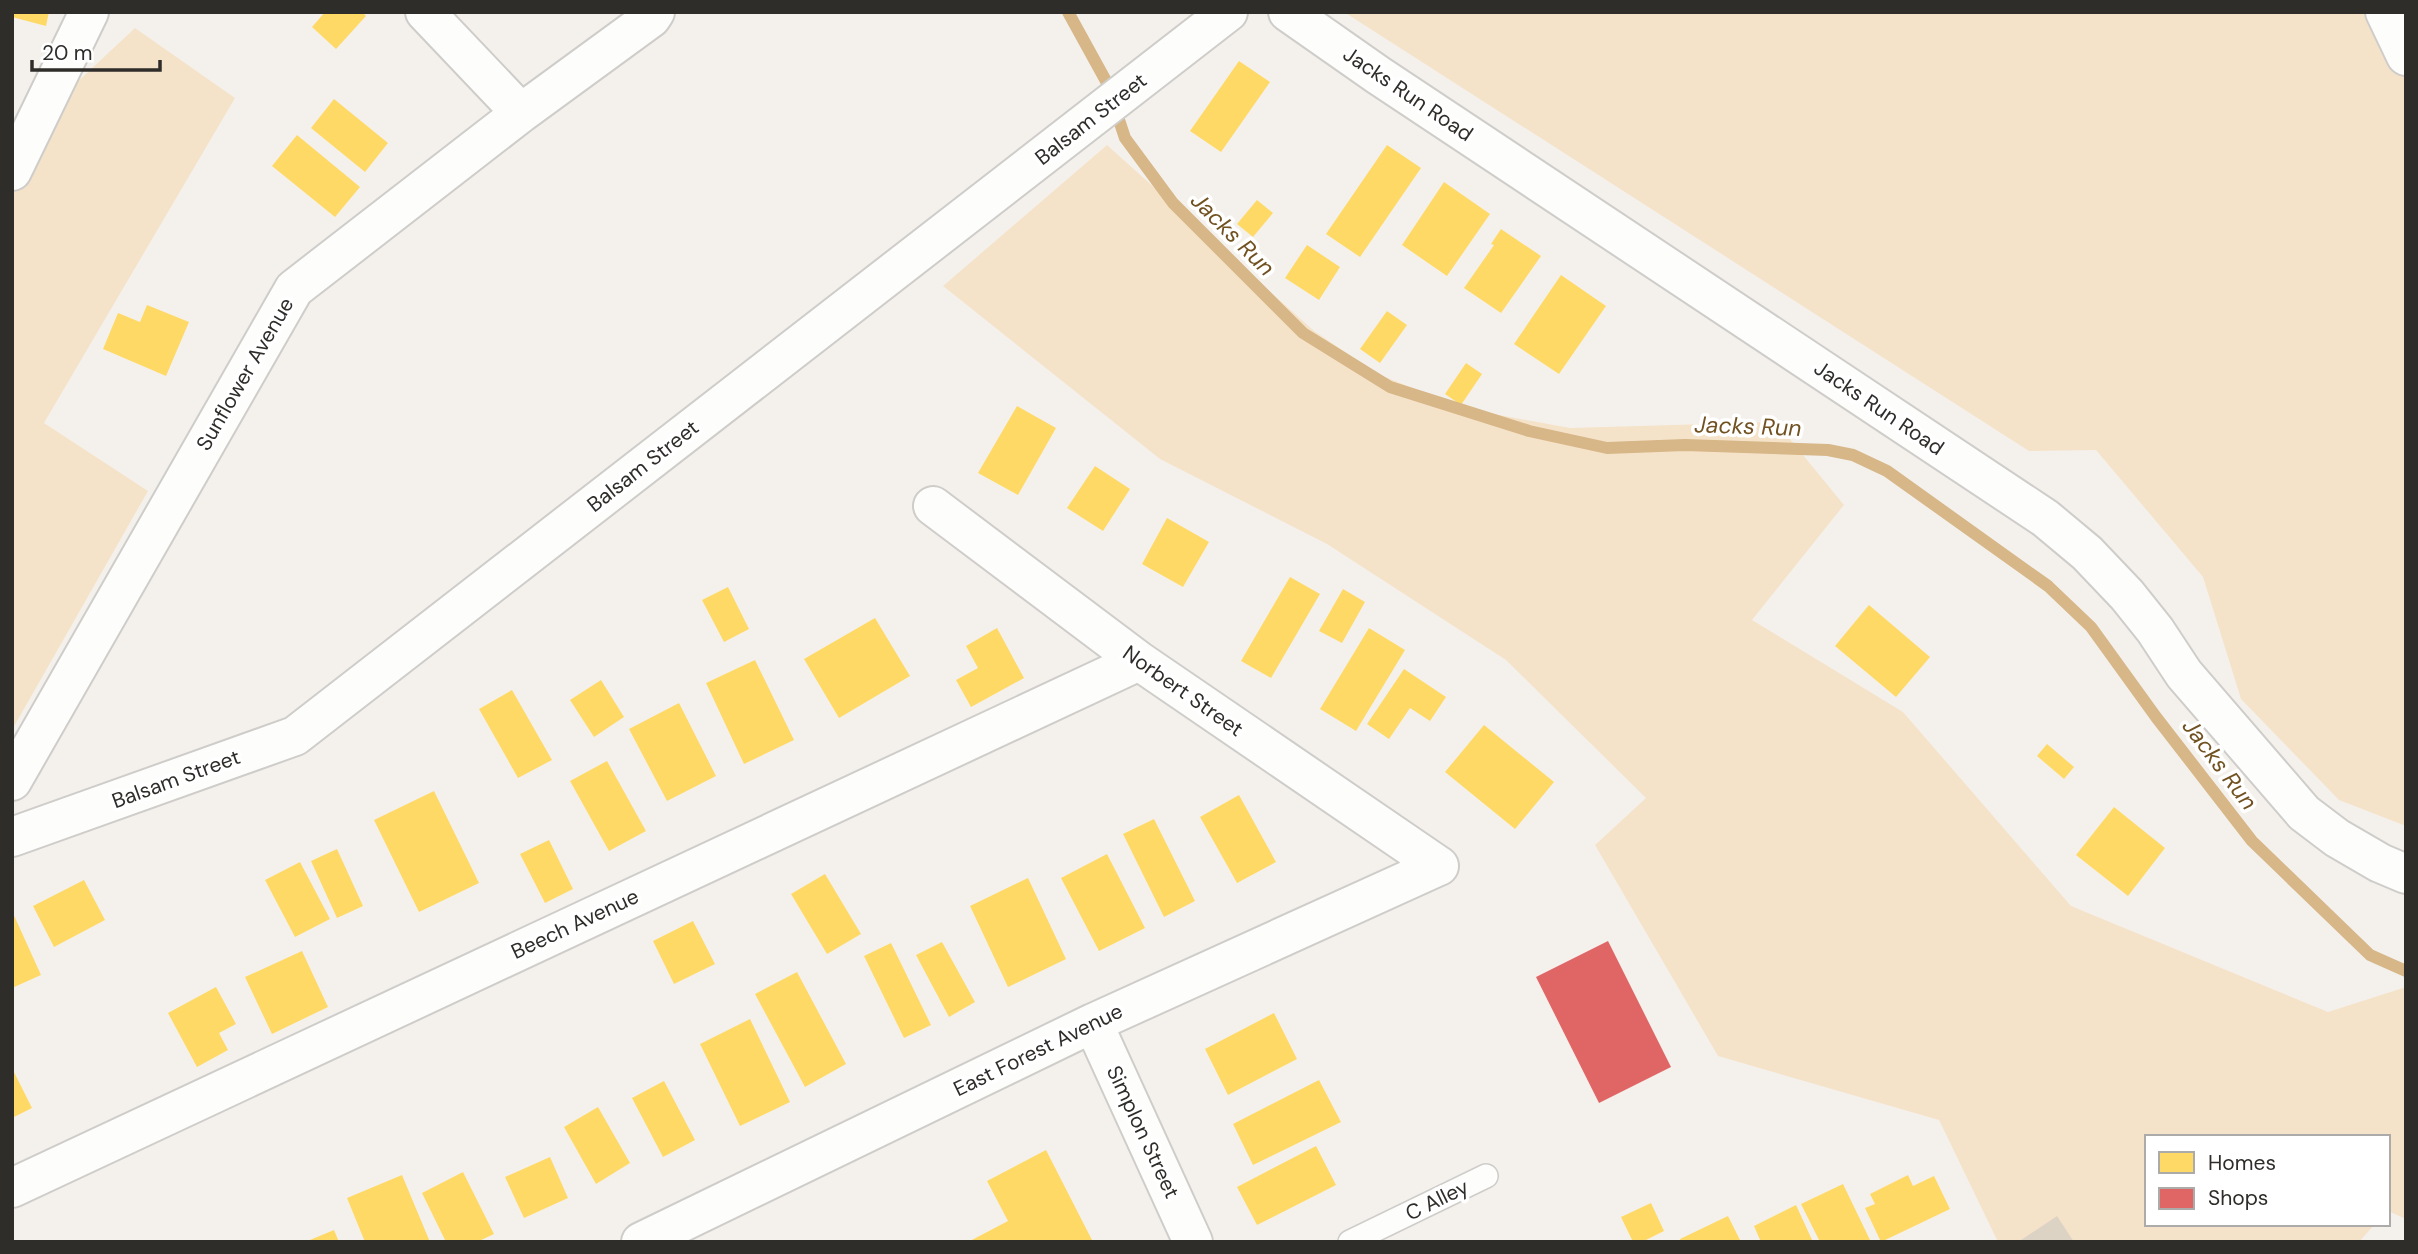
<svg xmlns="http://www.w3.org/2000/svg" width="2418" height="1254" viewBox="0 0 2418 1254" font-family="'DM Sans',sans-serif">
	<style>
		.green { fill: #f5e3c9 }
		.homes { fill: #ffd966 }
		.shops { fill: #e06666 }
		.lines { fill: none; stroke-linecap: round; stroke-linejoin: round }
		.stream { stroke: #d7b687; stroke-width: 12 }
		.building { fill: #ddd3c4 }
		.lane-casing { stroke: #cfcdca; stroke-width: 26 }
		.street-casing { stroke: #cfcdca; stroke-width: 42 }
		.secondary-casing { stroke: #cfcdca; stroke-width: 42 }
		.lane { stroke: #fdfdfc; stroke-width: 23 }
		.street { stroke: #fdfdfc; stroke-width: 38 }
		.secondary { stroke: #fdfdfc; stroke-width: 38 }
		.labels { text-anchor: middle; stroke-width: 7; stroke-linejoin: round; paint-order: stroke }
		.street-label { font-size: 21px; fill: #2f2d2a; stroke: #fff }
		.water-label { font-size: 23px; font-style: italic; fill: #715120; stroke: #fff }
	</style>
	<rect width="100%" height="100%" fill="#f4f1ed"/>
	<path class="green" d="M1344 12H2406V826L2339 800 2241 699 2203 577 2096 450 2029 451Z
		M135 28 235 98 44 423 148 491 12 730V143Z
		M1107 145 1314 331 1378 374 1461 408 1570 428 1776 422 1844 505 1752 620 1903 712 2071 906 2328 1012 2406 987V1219L2388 1211V1137H2147V1224H2375L2359 1242H1998L1939 1120 1718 1056 1595 845 1646 798 1506 660 1327 544 1160 459 943 286Z"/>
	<path class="homes" d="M12 12H49L46 26 12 17Z
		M325 12H362L366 16 336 49 312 27Z
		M1239 61 1270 82 1221 152 1190 131Z
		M334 99 388 143 365 172 311 128Z
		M297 135 360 187 335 217 272 166Z
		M1387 145 1421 168 1360 257 1326 234Z
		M1444 182 1490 214 1447 276 1402 245Z
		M1257 200 1273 213 1253 237 1237 224Z
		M1501 229 1541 256 1501 313 1464 288 1494 245 1491 244Z
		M1307 245 1340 267 1319 300 1285 278Z
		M1561 275 1606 306 1559 374 1514 344Z
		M147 305 189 322 166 376 103 349 118 313 140 322Z
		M1387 311 1407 325 1380 363 1360 349Z
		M1466 363 1482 374 1461 405 1445 394Z
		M1017 406 1056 428 1018 495 978 473Z
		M1095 466 1130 489 1103 531 1067 508Z
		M1167 518 1209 542 1183 587 1142 564Z
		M1290 577 1320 594 1271 678 1241 661Z
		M728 587 749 629 724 642 702 600Z
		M1343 589 1365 602 1342 643 1319 631Z
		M1869 605 1930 657 1896 697 1835 646Z
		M875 618 910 676 839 718 804 659Z
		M997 628 1024 678 971 707 956 680 978 668 966 646Z
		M1369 628 1405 650 1356 731 1320 709Z
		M755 660 794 740 744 764 706 683Z
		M1404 669 1446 697 1430 721 1410 708 1389 739 1367 724Z
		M601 680 624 717 594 737 570 700Z
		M512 690 552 760 518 778 479 709Z
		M679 703 716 776 667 801 629 729Z
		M1484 725 1554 782 1515 829 1445 772Z
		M2047 744 2074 767 2064 779 2037 756Z
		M607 761 646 831 609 851 570 781Z
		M434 791 479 883 419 912 374 820Z
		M1239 795 1276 862 1237 883 1200 817Z
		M2114 807 2165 848 2128 896 2076 855Z
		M1154 819 1195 901 1164 917 1123 834Z
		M549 840 573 889 545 903 520 854Z
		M337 849 363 906 337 918 311 861Z
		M1107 854 1145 928 1099 951 1061 878Z
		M300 862 330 919 295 937 265 880Z
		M825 874 861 934 827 954 791 894Z
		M1028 878 1066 959 1008 987 970 906Z
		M84 880 105 920 54 947 33 906Z
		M12 911 41 975 12 988Z
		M693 921 715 964 674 984 653 941Z
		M942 942 975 1002 949 1017 916 955Z
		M891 943 931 1025 904 1038 864 956Z
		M302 951 328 1007 272 1034 245 977Z
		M797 972 846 1064 805 1087 755 994Z
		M216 987 236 1024 219 1033 228 1050 197 1067 168 1013Z
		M1274 1013 1297 1059 1228 1095 1205 1049Z
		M750 1019 790 1102 740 1126 700 1044Z
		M14 1072 32 1108 12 1118V1073Z
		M1319 1080 1341 1122 1253 1165 1233 1124Z
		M664 1081 695 1140 663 1157 632 1098Z
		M598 1107 630 1163 596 1184 564 1127Z
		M1316 1146 1336 1185 1257 1225 1237 1187Z
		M1046 1150 1093 1242H968L1008 1221 987 1181Z
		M550 1157 568 1198 524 1218 505 1177Z
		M463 1172 494 1234 477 1242H446L422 1193Z
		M402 1175 430 1242H365L347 1198Z
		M1908 1175 1913 1186 1934 1176 1950 1209 1881 1242 1865 1208 1875 1204 1870 1194Z
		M1843 1184 1871 1242H1820L1801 1204Z
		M1651 1203 1664 1231 1642 1242H1633L1621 1217Z
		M1796 1205 1813 1242H1761L1754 1226Z
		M1728 1216 1741 1242H1681L1680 1239Z
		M334 1230 339 1242H305Z"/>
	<path class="shops" d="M1608 941 1671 1067 1599 1103 1536 977Z"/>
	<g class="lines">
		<path class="stream" d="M1068 12 1106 81 1125 138 1173 203 1303 333 1390 387 1529 431 1607 448 1685 445 1828 450 1853 455 1887 471 2048 586 2091 627 2156 717 2252 841 2370 955 2406 971"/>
	</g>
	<path class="building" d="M2057 1216 2074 1242H2022L2021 1240Z"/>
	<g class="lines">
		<defs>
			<path id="lane" d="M1350 1242 1486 1176"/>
			<path id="street" d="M425 12 521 113
				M2385 12 2406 56
				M12 171 89 12
				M933 506 1139 661 1439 866
				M12 781 294 289 521 113 651 18 655 12
				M12 837 295 736 1228 12
				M1093 1023 1193 1242
				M12 1188 1139 661
				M641 1242 1093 1023 1439 866"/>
			<path id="secondary" d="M1288 12 1378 75 2045 518 2087 553 2127 595 2155 630 2184 674 2304 813 2337 838 2380 863 2406 874"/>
		</defs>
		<use href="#lane" class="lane-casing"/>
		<use href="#street" class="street-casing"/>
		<use href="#secondary" class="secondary-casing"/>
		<use href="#lane" class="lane"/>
		<use href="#street" class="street"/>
		<use href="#secondary" class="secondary"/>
	</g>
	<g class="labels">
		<g class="street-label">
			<text transform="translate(1408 94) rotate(34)" y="7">Jacks Run Road</text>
			<text transform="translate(1091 119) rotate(-38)" y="7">Balsam Street</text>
			<text transform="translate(245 374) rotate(-60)" y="7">Sunflower Avenue</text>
			<text transform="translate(1879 408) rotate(34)" y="7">Jacks Run Road</text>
			<text transform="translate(643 466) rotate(-38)" y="7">Balsam Street</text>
			<text transform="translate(1183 691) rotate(35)" y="7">Norbert Street</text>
			<text transform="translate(176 779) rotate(-20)" y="7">Balsam Street</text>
			<text transform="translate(575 924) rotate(-25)" y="7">Beech Avenue</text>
			<text transform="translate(1038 1050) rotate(-26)" y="7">East Forest Avenue</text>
			<text transform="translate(1143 1132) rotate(65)" y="7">Simplon Street</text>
			<text transform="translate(1437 1200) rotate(-26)" y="7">C Alley</text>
		</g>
		<g class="water-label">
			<text transform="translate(1233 234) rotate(45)" y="8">Jacks Run</text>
			<text transform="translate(1748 426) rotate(2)" y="8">Jacks Run</text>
			<text transform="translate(2220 764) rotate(53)" y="8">Jacks Run</text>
		</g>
	</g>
	<rect width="2418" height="1254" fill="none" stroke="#2f2d2a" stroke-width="28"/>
	<rect x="2145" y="1135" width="245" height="91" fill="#ffffff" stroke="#acabaa" stroke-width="2"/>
	<rect x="2159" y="1152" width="35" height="21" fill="#ffd966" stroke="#acabaa" stroke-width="2"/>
	<text x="2208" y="1170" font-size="21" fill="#2f2d2a">Homes</text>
	<rect x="2159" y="1188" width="35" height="21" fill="#e06666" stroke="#acabaa" stroke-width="2"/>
	<text x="2208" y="1205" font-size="21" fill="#2f2d2a">Shops</text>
	<path d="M32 60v10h128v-10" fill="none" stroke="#2f2d2a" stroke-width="3.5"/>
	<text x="42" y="60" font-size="21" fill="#2f2d2a" stroke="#ffffff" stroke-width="5" paint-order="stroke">20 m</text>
</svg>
